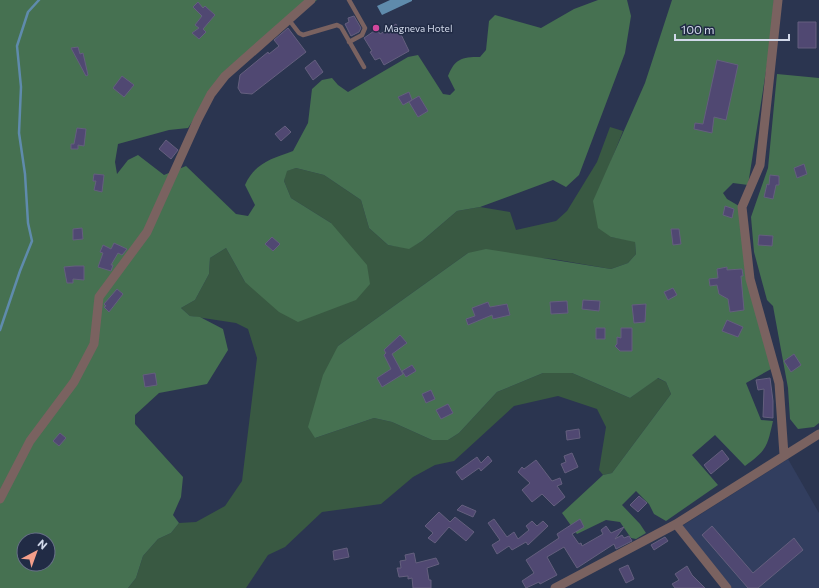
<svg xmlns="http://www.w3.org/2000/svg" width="819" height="588" viewBox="0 0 819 588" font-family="Commissioner,sans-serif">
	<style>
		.built { fill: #323e5f }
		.green { fill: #395942 }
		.forest { fill: #467151; fill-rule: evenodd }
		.water { fill: #5f8bac }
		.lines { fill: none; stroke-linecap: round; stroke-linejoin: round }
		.stream { stroke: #5f8bac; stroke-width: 2.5 }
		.building { fill: #504872; stroke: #645f7e }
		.lane { stroke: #7a6260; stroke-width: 4.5 }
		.street { stroke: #7a6260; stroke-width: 9 }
		.hotel-dot { fill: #d1479c; stroke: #212b45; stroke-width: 1.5 }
		.labels { text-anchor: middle; stroke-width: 3; stroke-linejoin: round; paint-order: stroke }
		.poi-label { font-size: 10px; fill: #d1d8e9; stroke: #212b45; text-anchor: start }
	</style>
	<rect width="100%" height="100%" fill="#2b3550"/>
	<path class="built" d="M788 459 819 513V588H732L682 526Z"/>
	<path class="green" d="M610 127 623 131 611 161V237L635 241 636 254 628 263 611 269 553 259 468 253 338 346 315 438 374 418 392 422 432 440H448L459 433 497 392 543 373H572L630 398 657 378 666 382 671 394 612 473 603 475 599 470 606 427 597 409 558 396 514 406 454 461 435 465 413 477 381 504 322 512 285 547 268 555 246 588H128L136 578 143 556 158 539 171 533 179 523 196 522 225 506 242 481 257 358 248 329 236 323 190 316 181 308 195 300 209 274 210 258 226 248 245 282 331 223 291 198 284 181 286 171 296 168 324 175 361 200 369 228 388 245 409 248 422 241 457 211 480 207 510 212 516 230 556 221 567 211 597 162Z"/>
	<path class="forest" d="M0 0H317L227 69 188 128 169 130 118 144 115 162 117 174 128 160 138 155 164 175 186 166 236 214 248 216 255 205 245 185C255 163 271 159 293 151L308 123 312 89 322 80 332 78 338 85 348 92 408 57 418 55 443 94 450 95 455 90 448 76C455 59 461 57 480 57L486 50 489 21 495 15 541 28 574 9 598 0H627L631 16 625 53 579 175 566 187 553 180 480 207 457 211 422 241 409 249 388 245 369 228 361 200 324 175 296 168 287 171 284 181 291 198 331 223 367 265 370 284 356 300 298 322 279 312 245 282 226 248 210 258 209 274 195 300 181 308 190 316 200 317 223 329 228 350 207 384 159 393 135 415V424L183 477 181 497 173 515 179 523 171 533 158 539 143 556 136 578 128 588H0ZM24 540H48V564H24Z
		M672 0H774L769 52 748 185 733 183 723 193 727 199 739 206 771 369 746 383 761 420 773 421C767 447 767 450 745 466L715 435 692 455 718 485 666 521 654 514 649 504 636 491 622 505 640 524 646 533 636 539 631 538 620 522 606 520 577 534 562 513 603 475 612 473 671 394 666 382 658 378 630 398 572 373H543L497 392 459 433 448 440H432L392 422 374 418 315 438 308 427 323 375 338 346 468 253 486 249 611 269 628 263 636 254 635 242 611 237 598 228 593 201 645 83Z
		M777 74 819 78V423L814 427 798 429 790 419 788 388 773 306 767 300 754 252 751 217 768 168Z"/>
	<path class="water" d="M390 0H412V1L382 15 377 6Z"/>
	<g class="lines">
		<path class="stream" d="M0 330 20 271 32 241 28 223 25 174 19 133 21 87 17 46 28 12 39 0"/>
	</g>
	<path class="building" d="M198 2 203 8 205 6 215 15 203 29 206 32 199 39 192 33 199 28 195 25 202 16 193 7Z
		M354 16 361 28 359 32 351 36 345 24 349 22 348 18Z
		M798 22H816V48H798Z
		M396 24 409 51 384 65 380 58 375 60 370 52 372 51 364 38 377 29 380 34Z
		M288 28 306 52 252 94 241 93 238 88 240 75 268 52 269 54 279 46 274 40Z
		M78 47 80 54 83 53 88 75 86 76 71 48Z
		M315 60 323 72 313 80 305 68Z
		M717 60 738 65 726 120 714 117 712 133 694 129 695 123 703 124Z
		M122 76 134 85 124 97 113 88Z
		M409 92 412 100 419 96 428 111 418 117 409 102 412 100 403 105 398 97Z
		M285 126 291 132 281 141 275 134Z
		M77 128 86 129 84 146 78 145V149H71V144H74Z
		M166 140 178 150 171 159 159 149Z
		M804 164 807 174 797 178 794 168Z
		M94 174 104 175 102 192 94 190 96 181H93Z
		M770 175 779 176V185H776L773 199 764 197 767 184 769 185Z
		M725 206 734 209 732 218 723 215Z
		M82 228 83 239 73 240V229Z
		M671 229H679L681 244 673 245Z
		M759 235 773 236 772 246 758 245Z
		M272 237 280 244 273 251 265 244Z
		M114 243 127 249 122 255 118 253 111 265H113L111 271 98 267 103 253 100 252 103 245 111 249Z
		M75 266H84V280L73 279V283H67L64 267Z
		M727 267V270L742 269 743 276H741L744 310 730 312 728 299 719 294 717 285 710 286 709 279 718 278 717 269Z
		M673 288 677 295 668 300 664 292Z
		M117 289 123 294 109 312 104 307 106 306 104 304Z
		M583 300 600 301 599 311 582 309Z
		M567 301 568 313 551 314 550 302Z
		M488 302 490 307 507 304 510 315 493 319 492 315 468 325 466 319 475 316 472 308Z
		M646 304 645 322 634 323 632 305Z
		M727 320 743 327 738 337 722 331Z
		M596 328H605V339H596Z
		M621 328H632V351H620L615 346 617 344V337L621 338Z
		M400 335 407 343 392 354 403 374 382 387 377 378 391 369 384 355 386 353 384 350Z
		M794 354 801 365 791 372 784 361Z
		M412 365 416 371 406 377 402 371Z
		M155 373 157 385 145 387 143 375Z
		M770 378 773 401V418L763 417 764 389 758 390 756 380Z
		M431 390 435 399 426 403 422 394Z
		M448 404 453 413 441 419 436 410Z
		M579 429 580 438 567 440 566 431Z
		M60 433 66 438 59 446 53 441Z
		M722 450 729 459 711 474 704 465Z
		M572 453 578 467 565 473 561 464 566 462 564 456Z
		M488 456 492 461 481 471 479 468 462 480 456 472 477 457 481 463Z
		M536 460 552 481 560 478 562 484 557 486 565 497 554 506 542 494 532 502 522 490 530 483 518 472 522 467 524 469Z
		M639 496 647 503 638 512 630 505Z
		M462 505 476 511 473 517 457 510Z
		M439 512 450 522 455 517 474 532 466 541 449 527 435 543 428 538 433 533 425 526Z
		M494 519 507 537 514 532 518 539 529 530 526 526 532 521 537 526 543 521 548 526 528 545 526 542 512 550 509 546 497 554 492 545 500 540 488 523Z
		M580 519 584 527 572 534 579 544 581 543 582 546 603 534 601 530 606 526 611 533 624 527 615 539 622 535 624 538 629 536 632 541 616 549 614 544 577 568 564 547 547 557 557 575 540 584 539 582 526 588 522 581 534 573 526 560 559 538 557 534Z
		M712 526 753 573 794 538 803 550 758 588H748L702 535Z
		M665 537 668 541 654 550 651 545Z
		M347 548 349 557 334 560 333 551Z
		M414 553 416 563 436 558 439 564 427 568 429 580H431V588H413L412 578 408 579V576L399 577 397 568H401L400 561 406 560 405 555Z
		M628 565 634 579 626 583 619 569Z
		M687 566 692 575 705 588H675L672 584 679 580 675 574Z"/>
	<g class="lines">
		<path class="lane" d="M349 0 365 28 362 35 349 42
			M289 20 299 33 303 35 337 25 341 27 364 67"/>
		<path class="street" d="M778 0 760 165 742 207 750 279 779 383 784 455
			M0 499 30 441 74 382 94 344 99 297 147 232 198 119 211 94 225 76 311 0
			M676 524 819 434
			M555 588 676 524 727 588"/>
	</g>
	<circle class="hotel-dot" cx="376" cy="28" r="4"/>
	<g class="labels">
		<g class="poi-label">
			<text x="384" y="32">Magneva Hotel</text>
		</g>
	</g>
	<g transform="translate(36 552) rotate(41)"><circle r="19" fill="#212b45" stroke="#677087"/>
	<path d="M0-3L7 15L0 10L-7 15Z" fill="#f49e8a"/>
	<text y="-6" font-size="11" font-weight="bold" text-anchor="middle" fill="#d1d8e9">N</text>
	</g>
	<path d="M675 34v6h114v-6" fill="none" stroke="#d1d8e9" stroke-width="2"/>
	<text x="681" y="34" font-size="12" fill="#d1d8e9" stroke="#212b45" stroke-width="3" paint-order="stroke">100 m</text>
</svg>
